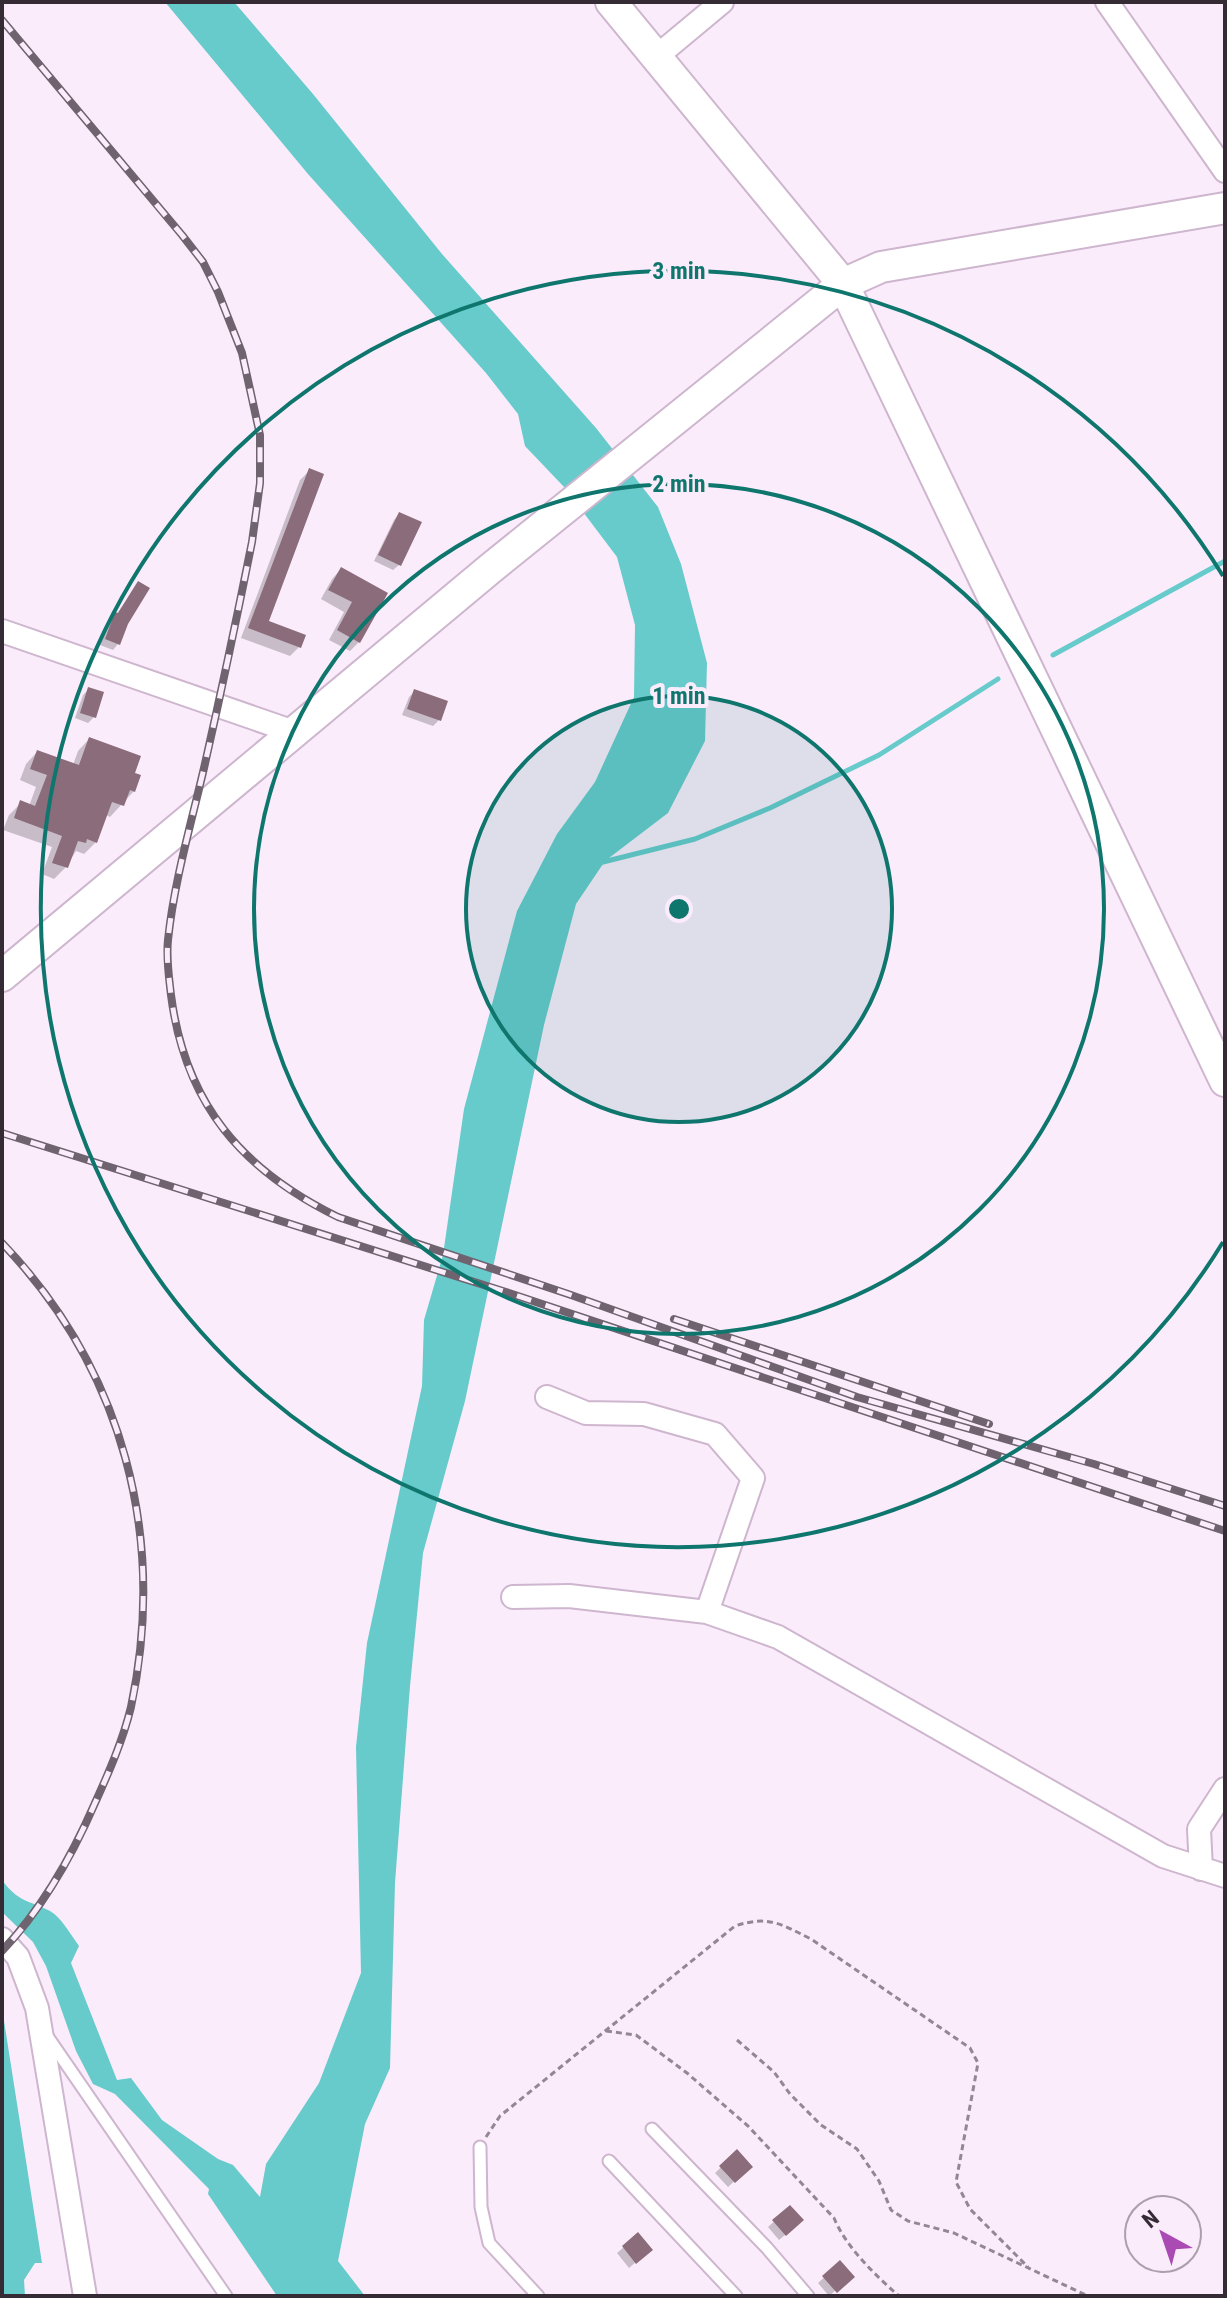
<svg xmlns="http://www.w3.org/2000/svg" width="1227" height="2298" viewBox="0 0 1227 2298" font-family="'Roboto Condensed',sans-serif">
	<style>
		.water { fill: #67cacb }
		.shadow { fill: #0003 }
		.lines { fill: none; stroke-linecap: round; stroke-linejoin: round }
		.stream { stroke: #67cacb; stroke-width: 5 }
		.building { fill: #8a6c7a }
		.lane-casing { stroke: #ceb6ce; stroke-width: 15 }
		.street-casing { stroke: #ceb6ce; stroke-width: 26 }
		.secondary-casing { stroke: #ceb6ce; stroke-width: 34 }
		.path { stroke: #938794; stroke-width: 3; stroke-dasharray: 6 4; stroke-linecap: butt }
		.lane { stroke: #fff; stroke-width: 11 }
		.street { stroke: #fff; stroke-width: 22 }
		.secondary { stroke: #fff; stroke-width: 30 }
		.rail-casing { stroke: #6e636e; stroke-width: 8 }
		.rail { stroke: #fbecfc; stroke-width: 5; stroke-dasharray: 15; stroke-linecap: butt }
		.ring { fill: none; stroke: #0f766e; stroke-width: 4 }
		.centre { fill: #0f766e; stroke: #fbecfc; stroke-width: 4 }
		.ring-label { font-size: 24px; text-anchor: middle; font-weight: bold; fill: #0f766e; stroke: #fbecfc; stroke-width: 8; stroke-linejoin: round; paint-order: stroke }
	</style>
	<rect width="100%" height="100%" fill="#fbecfc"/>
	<path class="water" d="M165 2H234L313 94 442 254 596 428 658 507 681 564 707 663 705 741 668 813 605 861 576 904 544 1025 465 1401 423 1553 410 1686 395 1883 390 2068 365 2124 338 2261 365 2296H277L208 2194 209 2189 115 2094 93 2084 76 2051 46 1966 33 1942 2 1912V1880C18 1902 28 1900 50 1911 61 1917 71 1935 79 1946L71 1963 117 2080 131 2078 162 2120 218 2159 233 2165 260 2197 266 2164 319 2083 361 1973 356 1747 367 1643 422 1386 424 1320 443 1255 464 1109 517 911 557 834 595 782 634 697 635 625 617 557 565 488 525 446 518 414 486 373 308 174Z
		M2 2008 42 2263H35L24 2280 25 2296H2Z"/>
	<path class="shadow" d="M310 470 266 622 299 647 290 656 241 638 300 480Z
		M399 514V565L393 570 374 561 394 520Z
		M341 569 386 593 359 642 350 651 329 640 344 612 321 599 332 579Z
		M139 583 118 644 113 650 100 645 109 621 116 615Z
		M89 689 94 717 88 723 75 718 83 695Z
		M415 691 439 720 433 726 402 715 409 697Z
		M89 739 132 774 134 791 110 817 106 815 96 842 84 854 76 851 66 867 54 879 42 874 52 847 3 830 9 815 21 803 29 806 36 787 20 780 26 764 37 752 73 765 78 751Z
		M737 2152 750 2167 728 2187 715 2173Z
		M790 2207 796 2226 779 2240 768 2227Z
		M638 2235 644 2255 629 2268 617 2253Z
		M840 2263 852 2276 829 2296 818 2283Z"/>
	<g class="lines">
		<path class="stream" d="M1053 655 1225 561
			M599 863 695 839 770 808 879 755 998 679"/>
	</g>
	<path class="building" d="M309 468 324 474 269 621 306 635 301 648 248 628Z
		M399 512 422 522 401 566 378 555Z
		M341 567 388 593 360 643 337 630 352 602 328 590Z
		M138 581 150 588 128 624 120 645 105 639 115 612 118 613Z
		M88 687 104 692 96 718 80 713Z
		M414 689 448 701 441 721 407 709Z
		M89 737 141 756 135 773 141 775 135 792 130 790 124 806 112 802 97 843 87 839 86 843 78 841 68 868 52 863 62 836 14 818 20 800 35 806 47 775 30 769 37 750 79 765Z
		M737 2149 753 2167 735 2183 719 2166Z
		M790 2205 804 2220 786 2236 772 2220Z
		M638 2232 653 2250 636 2264 622 2246Z
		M840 2260 855 2277 837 2293 822 2276Z"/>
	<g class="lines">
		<defs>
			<path id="lane" d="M47 2036 226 2296
				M652 2129 767 2248 808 2296
				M480 2147 481 2207 489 2243 538 2296
				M609 2161 736 2296"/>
			<path id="street" d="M1107 2 1225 171
				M656 57 722 2
				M2 631 294 732
				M547 1397 586 1413 644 1414 715 1434 753 1478 707 1612
				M513 1597 569 1596 707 1612 778 1637 1163 1856 1225 1876
				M1201 1869 1199 1829 1225 1789
				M2 1939 18 1957 37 2008 85 2296"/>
			<path id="secondary" d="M611 2 843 284 1225 1081
				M2 976 491 568 843 284 881 267 1225 208"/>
		</defs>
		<use href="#lane" class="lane-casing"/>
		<use href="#street" class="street-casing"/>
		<use href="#secondary" class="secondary-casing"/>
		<path class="path" d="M606 2031 636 2035 687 2073 748 2126 834 2218C846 2247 875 2275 899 2296
			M737 2040 774 2072 790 2094 821 2125 857 2149 879 2181 891 2210 908 2221 954 2233 1088 2296
			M486 2137 500 2116 735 1926C769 1915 781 1924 811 1939L970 2048 978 2063 956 2182 970 2209 1028 2267"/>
		<use href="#lane" class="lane"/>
		<use href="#street" class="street"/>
		<use href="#secondary" class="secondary"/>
		<defs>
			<path id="rail" d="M2 20 182 235 203 262 218 292 242 353 260 435V483L252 542C237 617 221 693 204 768 191 824 174 882 168 940 166 958 169 977 171 995 185 1104 242 1170 338 1217L571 1295 857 1397 1094 1464 1225 1506
				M2 1133 506 1292 1225 1531
				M2 1243C123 1369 167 1536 131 1707 123 1740 109 1772 95 1803 72 1856 42 1909 2 1951
				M674 1319 989 1424"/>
		</defs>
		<use href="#rail" class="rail-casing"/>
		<use href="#rail" class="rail"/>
	</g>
	<circle cx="679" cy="909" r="213" fill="#0f766e" fill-opacity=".12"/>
	<g class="ring">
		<circle cx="679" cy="909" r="213"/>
		<circle cx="679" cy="909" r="425"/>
		<path d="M1223 1242A638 638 0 1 1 1223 576"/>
	</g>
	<circle cx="679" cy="909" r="12" class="centre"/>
	<g class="ring-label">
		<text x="679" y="279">3 min</text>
		<text x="679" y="492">2 min</text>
		<text x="679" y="704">1 min</text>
	</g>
	<rect width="1227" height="2298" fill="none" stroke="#352b35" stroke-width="8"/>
	<g transform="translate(1163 2234) rotate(320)"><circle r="38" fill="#fbecfc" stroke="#ac9fac" stroke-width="2"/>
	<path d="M0-6L14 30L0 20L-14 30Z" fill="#aa4bb3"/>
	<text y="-12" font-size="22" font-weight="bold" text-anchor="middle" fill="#352b35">N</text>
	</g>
</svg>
